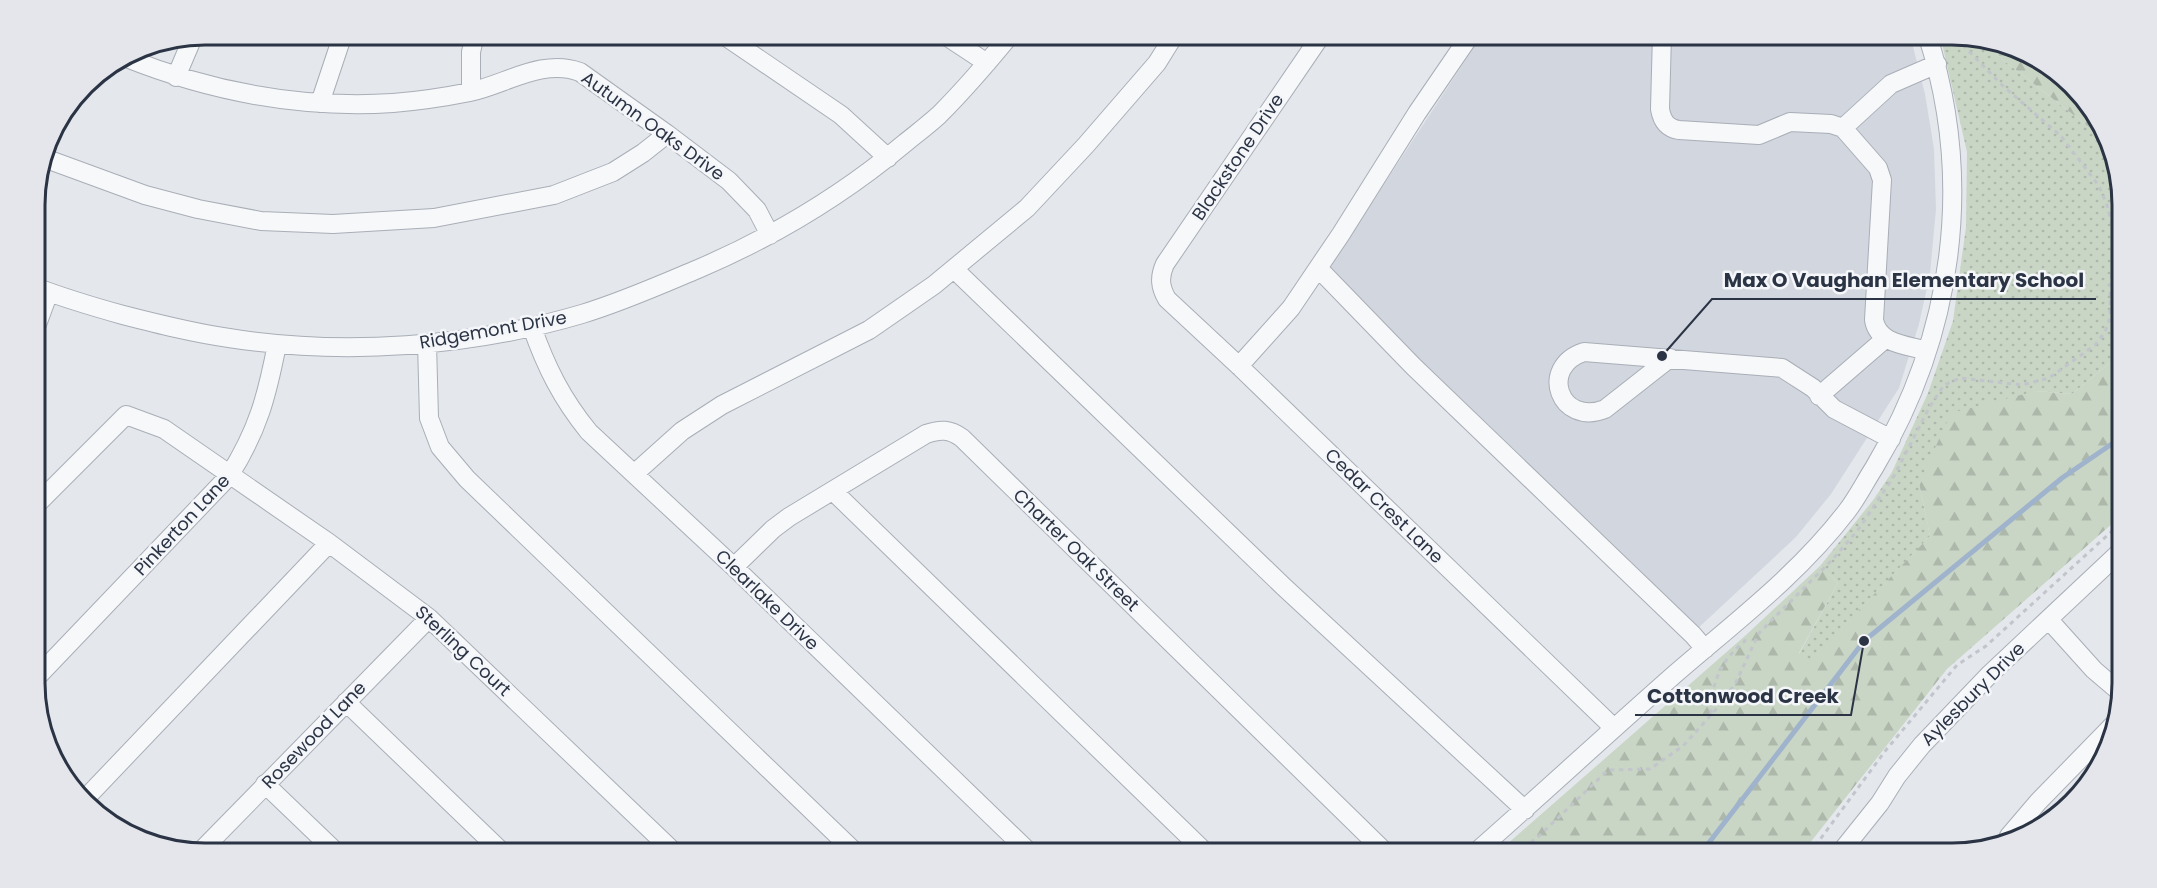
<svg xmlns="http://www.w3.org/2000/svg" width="2157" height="888" viewBox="0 0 2157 888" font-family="Poppins,sans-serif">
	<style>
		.built { fill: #d2d6de }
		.grass { fill: url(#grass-dots) }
		.forest { fill: url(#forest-firs) }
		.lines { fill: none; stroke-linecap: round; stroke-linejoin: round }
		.stream { stroke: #9fb4cc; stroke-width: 5 }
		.minor-casing { stroke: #a9aeb7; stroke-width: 20 }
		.path { stroke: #c2c5cb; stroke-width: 3; stroke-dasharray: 4.5 4.5; stroke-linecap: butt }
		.minor { stroke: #f7f8fa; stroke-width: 18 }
		.labels { text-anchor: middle; stroke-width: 5; stroke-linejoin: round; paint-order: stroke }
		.street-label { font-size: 18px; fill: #2b3445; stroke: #f4f6f9 }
		.rim { fill: none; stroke: #2b3445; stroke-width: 3 }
		.leader { fill: none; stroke: #2b3445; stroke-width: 2 }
		.callout-dot { fill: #2b3445; stroke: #f4f6f9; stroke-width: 2 }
		.callout-label { font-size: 20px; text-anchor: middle; font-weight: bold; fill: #2b3445; stroke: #f4f6f9; stroke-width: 5; stroke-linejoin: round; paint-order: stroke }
	</style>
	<defs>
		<pattern id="grass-dots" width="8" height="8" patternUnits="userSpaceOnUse" patternTransform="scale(1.5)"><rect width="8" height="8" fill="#c9d6c5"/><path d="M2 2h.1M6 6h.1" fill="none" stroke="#adb8ab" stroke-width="1.8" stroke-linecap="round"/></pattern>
		<pattern id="forest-firs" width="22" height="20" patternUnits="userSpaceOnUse" patternTransform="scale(1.5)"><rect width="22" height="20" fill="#c9d6c5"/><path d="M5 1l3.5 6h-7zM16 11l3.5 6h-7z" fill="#adb8ab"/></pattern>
	</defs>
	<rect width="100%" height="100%" fill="#e4e7ec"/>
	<path class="built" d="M1482 35H1910L1925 94 1934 149 1936 209 1930 274 1919 324 1899 388 1831 494 1796 537 1696 630 1327 271Z"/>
	<path class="grass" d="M1940 35 1975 38 2103 138 2121 182 2122 353 2072 394 2036 391 1919 483 1930 536 1807 665 1799 654 1838 583 1820 566 1874 499 1892 472 1928 393 1953 321 1966 227 1967 152Z"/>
	<path class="forest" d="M1975 38 2007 44 2087 101 2103 138Z
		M2122 353V515L1947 669 1802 853H1497L1746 635 1820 566 1838 583 1799 653 1807 664 1930 536 1919 483 1951 413 2036 391 2072 394Z"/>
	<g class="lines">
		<path class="stream" d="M1701 853 1864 641 2062 478 2122 437"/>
		<defs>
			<path id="minor" d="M722 34 841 115 888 158
				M943 34 987 63
				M1322 34 1165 264C1159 277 1160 287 1167 299L1239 366 1614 728
				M1662 34 1660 109C1662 121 1667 128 1679 130L1759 135 1790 122 1831 124 1843 128 1878 168 1882 180 1874 320C1878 344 1907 345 1927 351
				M124 57C211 92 299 109 393 103 418 101 445 97 470 92 506 84 543 58 580 72L667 134 729 181 757 210 770 235
				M176 77 193 37
				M471 91V52L475 34
				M320 103 343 34
				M1843 128 1891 84 1937 64
				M44 158 145 195 198 209 261 221 333 224 434 218 554 195 613 172 643 153 667 134
				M1318 268 1413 366 1693 635 1705 649
				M954 269 1284 587 1525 810
				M35 287C64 298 94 307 123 315 158 324 193 333 229 338 344 356 470 347 582 314 622 302 660 285 698 269 773 237 843 195 905 143 916 134 928 125 939 115 964 90 988 62 1011 34
				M36 327 49 292
				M532 327C546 367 562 399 589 432L734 567 1030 853
				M427 343 429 418 440 447 467 479 856 853
				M1670 358 1605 409C1560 427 1538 367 1584 352L1782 368 1813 388 1834 409 1891 439
				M1239 366 1291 308 1341 234 1417 113 1471 34
				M1819 396 1885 339
				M634 474 682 431 722 405 869 330 934 285 1027 208 1086 145 1157 63 1175 34
				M833 491 1206 853
				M37 504 126 415 164 429 329 543 429 618 675 853
				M734 567 773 529 789 517 926 434C940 429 950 429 962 438L1386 853
				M2049 620 2094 670 2121 693
				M37 677 229 476C258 430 267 396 277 344
				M346 702 503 853
				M265 784 337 853
				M84 800 329 543
				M2009 836 2038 802 2116 722
				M199 853 429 618
				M1475 853C1542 794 1608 733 1675 674 1735 622 1798 575 1847 511 1857 498 1865 482 1874 468 1953 336 1975 182 1927 34
				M1840 853 1880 803 1897 776 1922 745 1990 674 2122 550"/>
		</defs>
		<use href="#minor" class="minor-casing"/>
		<path class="path" d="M1711 714C1711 683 1721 660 1745 641L1744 639
			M1516 853 1538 837 1608 770 1650 769 1683 746 1720 705 1736 682 1759 633 1832 560 1858 530 1894 476 1929 408 1944 385 1960 378 2022 385 2049 378 2095 345 2105 332 2110 318V285L2117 244 2107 205 2099 186 2061 136 2003 86 1960 42 1957 35
			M1810 853 1886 750 1957 665 1986 646 2122 522"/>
		<use href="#minor" class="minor"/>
	</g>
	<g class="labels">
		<g class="street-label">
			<text transform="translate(653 126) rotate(36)" y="6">Autumn Oaks Drive</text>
			<text transform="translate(1238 157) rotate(-56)" y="6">Blackstone Drive</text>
			<text transform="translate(493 330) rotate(-10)" y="6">Ridgemont Drive</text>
			<text transform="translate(1384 506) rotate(44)" y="6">Cedar Crest Lane</text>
			<text transform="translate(182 525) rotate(-47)" y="6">Pinkerton Lane</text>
			<text transform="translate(1076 550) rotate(44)" y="6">Charter Oak Street</text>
			<text transform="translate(767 600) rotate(44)" y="6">Clearlake Drive</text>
			<text transform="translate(463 651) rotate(43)" y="6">Sterling Court</text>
			<text transform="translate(1973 694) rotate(-45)" y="6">Aylesbury Drive</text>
			<text transform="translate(314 735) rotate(-46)" y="6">Rosewood Lane</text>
		</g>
	</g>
	<path d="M0 0H2157V888H0ZM205 45H1952A160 160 0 0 1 2112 205V683A160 160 0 0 1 1952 843H205A160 160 0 0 1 45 683V205A160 160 0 0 1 205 45Z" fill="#e4e6eb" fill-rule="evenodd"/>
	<path class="rim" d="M205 45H1952A160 160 0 0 1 2112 205V683A160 160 0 0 1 1952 843H205A160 160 0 0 1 45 683V205A160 160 0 0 1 205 45Z"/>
	<path class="leader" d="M1662 356L1712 299H2096M1864 641L1851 715H1635"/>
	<g class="callout-dot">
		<circle cx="1662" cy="356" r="6"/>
		<circle cx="1864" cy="641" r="6"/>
	</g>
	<g class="callout-label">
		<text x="1904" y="287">Max O Vaughan Elementary School</text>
		<text x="1743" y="703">Cottonwood Creek</text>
	</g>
</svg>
